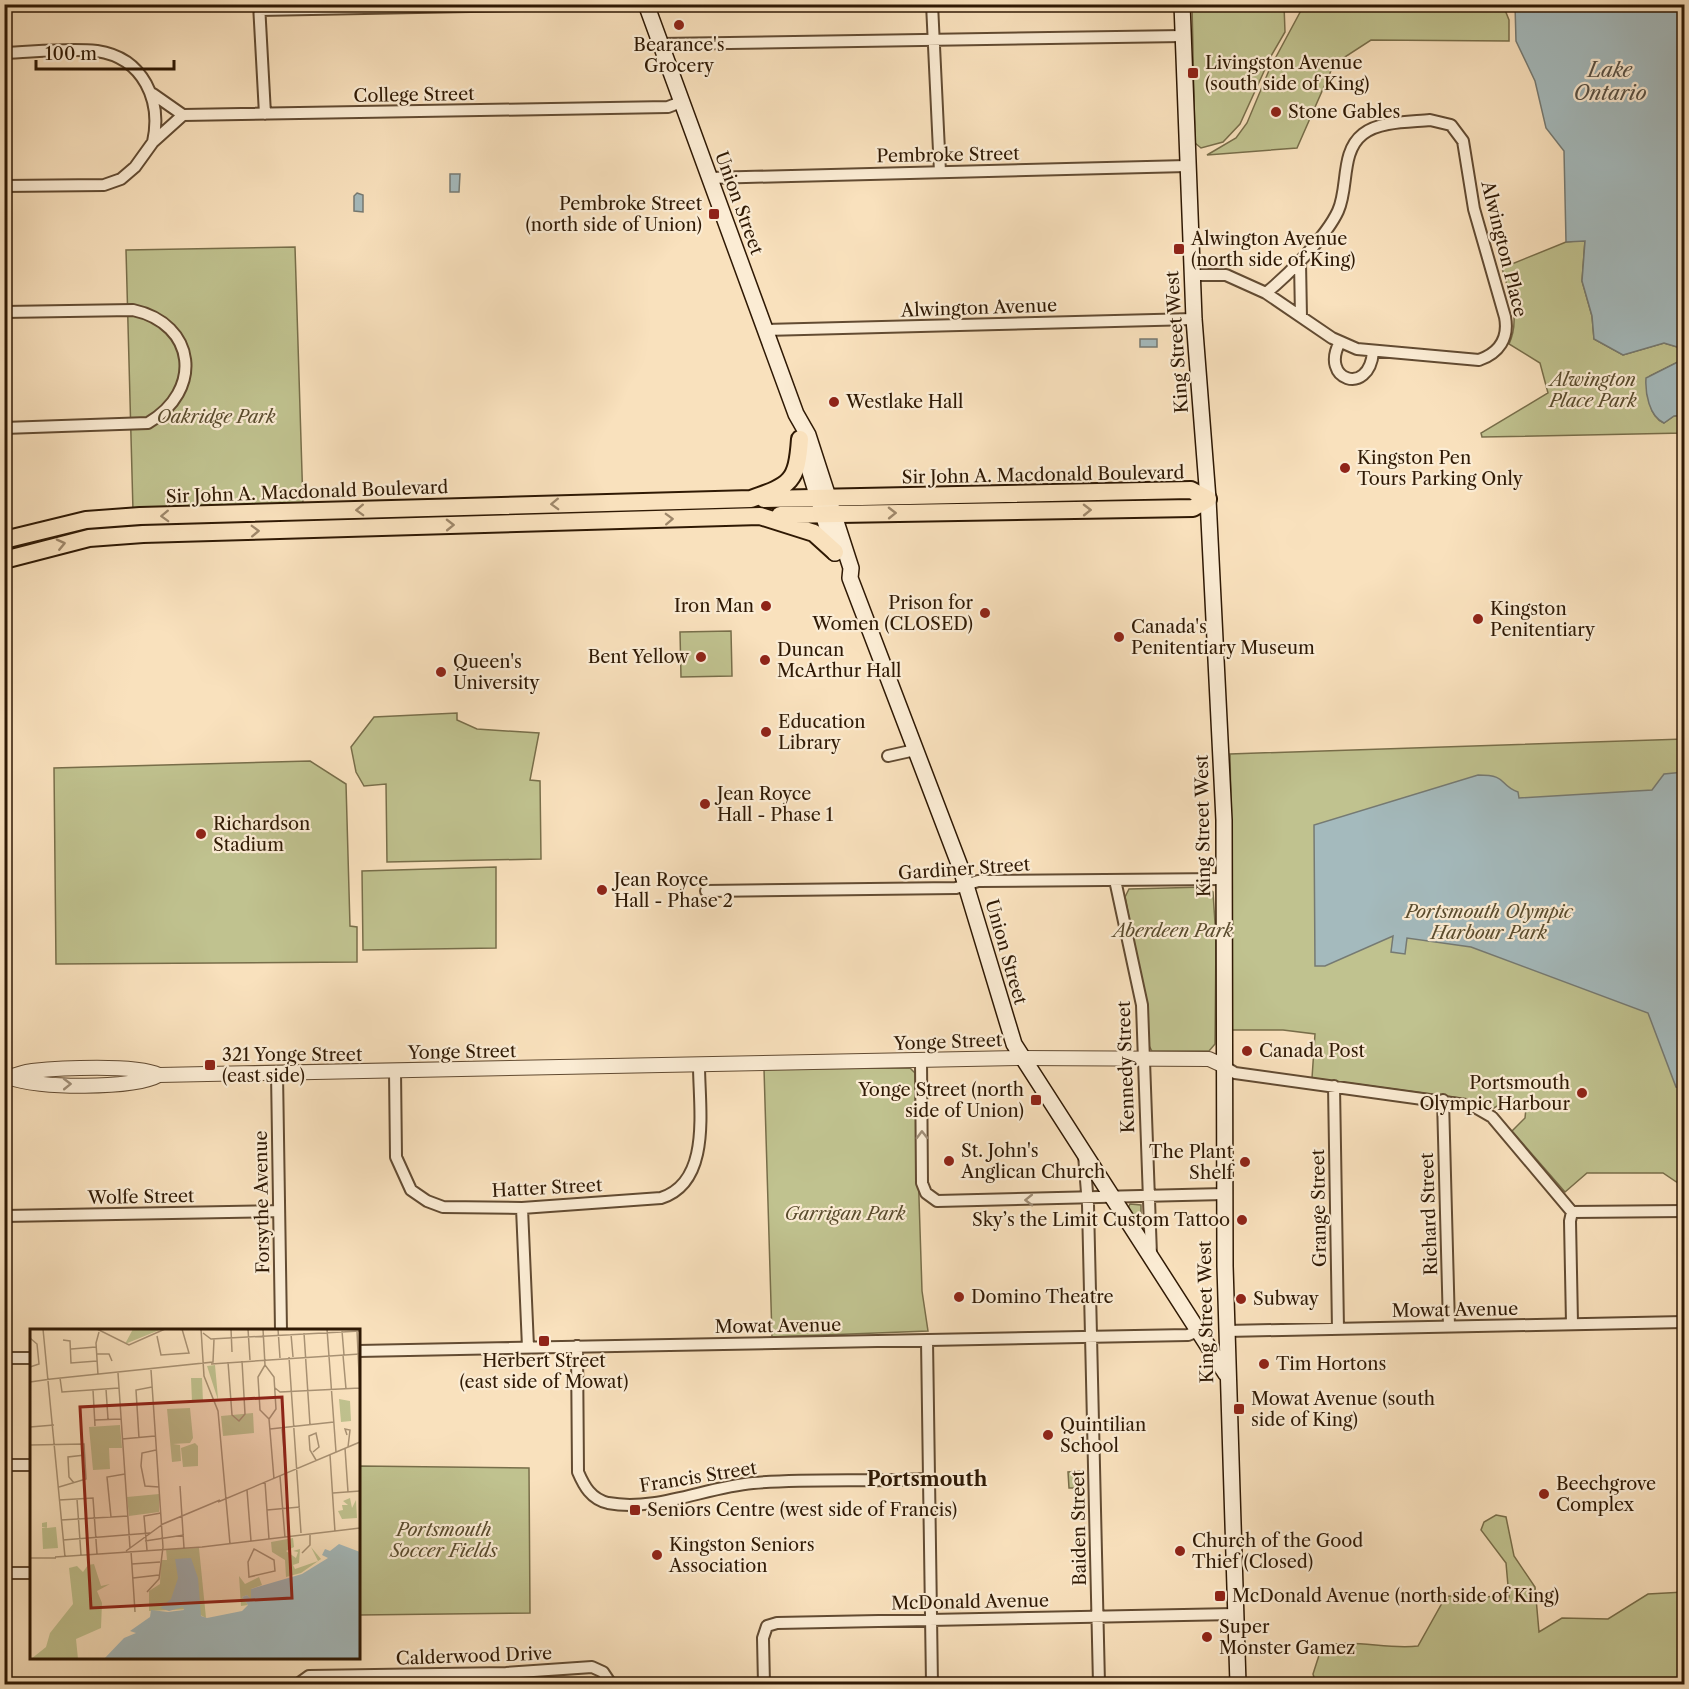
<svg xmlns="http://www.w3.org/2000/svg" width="1689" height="1689" viewBox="0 0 1689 1689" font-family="'Libre Caslon Text',serif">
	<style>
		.green { fill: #c0c28f; stroke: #786e4a; stroke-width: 1.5 }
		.water { fill: #a4babd; stroke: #757a73; stroke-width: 1.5 }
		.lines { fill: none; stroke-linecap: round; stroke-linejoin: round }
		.minor-casing { stroke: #624b32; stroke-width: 14 }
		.tertiary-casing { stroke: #624b32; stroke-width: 16 }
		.secondary-casing { stroke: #2f1904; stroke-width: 18 }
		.primary-casing { stroke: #2f1904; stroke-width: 20 }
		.minor { stroke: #fbecd4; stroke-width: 10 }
		.tertiary { stroke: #fbecd4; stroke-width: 14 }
		.secondary { stroke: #fbecd4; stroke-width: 15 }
		.primary { stroke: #f9e1bd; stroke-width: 16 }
		.oneway { stroke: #9e876a }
		.oneway2 { stroke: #9f8d76 }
		.poi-dot { fill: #8f2418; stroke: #fbecd4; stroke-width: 2 }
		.labels { text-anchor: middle; stroke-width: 4.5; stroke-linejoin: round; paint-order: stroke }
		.poi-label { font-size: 18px; fill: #2f1904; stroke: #fbecd4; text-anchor: start }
		.street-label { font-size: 18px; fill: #2f1904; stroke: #fbecd4 }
		.park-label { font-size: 18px; font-style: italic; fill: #5a4c2e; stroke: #fbecd4 }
		.water-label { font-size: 20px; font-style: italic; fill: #585145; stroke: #fbecd4 }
		.neighbourhood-label { font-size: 20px; font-weight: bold; fill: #2f1904; stroke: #fbecd4 }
		.inset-road { fill: none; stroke: #a89173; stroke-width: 1.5 }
		.view { fill: #8f2418; fill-opacity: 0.15; stroke: #8f2418; stroke-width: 3 }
		.inset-edge { fill: none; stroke: #2f1904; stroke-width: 3 }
	</style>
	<rect width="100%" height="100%" fill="#f9e1bd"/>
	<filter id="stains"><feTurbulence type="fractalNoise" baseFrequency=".00333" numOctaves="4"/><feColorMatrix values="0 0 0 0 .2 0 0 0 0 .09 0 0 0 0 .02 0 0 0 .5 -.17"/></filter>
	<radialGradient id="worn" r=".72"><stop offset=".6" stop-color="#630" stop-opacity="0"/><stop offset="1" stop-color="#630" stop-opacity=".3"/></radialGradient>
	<path class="green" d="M1192 5H1284L1285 32 1271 56 1240 124 1223 142 1201 148 1195 143Z
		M1304 5H1503L1509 20V41L1371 40 1334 64 1297 148 1207 155 1236 138 1247 123 1270 68Z
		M1585 240 1582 281 1592 316 1594 339 1623 355 1664 343 1684 349 1678 362 1650 376C1649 392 1646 415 1664 423L1674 416 1684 415V433L1482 437 1481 433 1548 393 1540 363 1509 344C1521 318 1509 294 1502 268L1566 242Z
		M295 247 303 505 133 511 126 250Z
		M731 631 732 676 681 677 680 632Z
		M5 659H9V756H4Z
		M457 713V720L477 729 539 733 530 780 540 781 541 859 387 862 386 784 364 786 356 772 351 747 374 717Z
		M1684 739V1187L1663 1173H1587L1565 1192 1512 1131 1525 1118 1526 1108C1514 1095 1506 1101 1492 1109L1460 1098 1312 1078 1315 1034 1283 1030H1227L1232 853 1230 754Z
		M310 761 346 784 350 926 357 927V962L56 964 54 768Z
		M496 867V948L363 950 362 871Z
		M1205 887 1213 892 1216 939 1215 1044 1209 1051H1152L1148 1044 1141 980 1125 897 1129 889Z
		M910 1068 915 1073 922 1291 928 1331 772 1337 764 1069Z
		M1130 1204 1141 1205V1226L1128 1208Z
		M359 1466 529 1468 530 1613 359 1615Z
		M1080 1471V1488H1069L1068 1472Z
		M1496 1515 1506 1517 1514 1556 1535 1587 1539 1632 1562 1618 1608 1619 1648 1594 1684 1592V1684H1316L1313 1674 1322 1646C1354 1638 1386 1650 1418 1646L1446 1596 1509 1597 1506 1563 1481 1530 1484 1522Z"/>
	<path class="water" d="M1515 5H1684V349L1664 343 1623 355 1594 339 1592 316 1582 281 1585 241 1566 242 1564 151 1546 128 1535 81 1516 41Z
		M450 174H460L459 192H450Z
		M357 193 363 195V212L354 211V196Z
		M1140 339H1157V347H1140Z
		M1684 353V415L1674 416 1664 423C1649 416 1645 393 1646 378L1678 362Z
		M1684 772V1089L1676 1087 1648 1013 1471 947 1407 938 1405 954 1391 952 1393 936 1325 966H1315L1314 825 1478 775C1509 775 1498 785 1518 792L1519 798 1652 790 1664 774Z"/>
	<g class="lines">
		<defs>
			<path id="minor" d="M259 4 265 114
				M932 4 940 172
				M259 10 575 4
				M660 44 1183 36
				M4 53C34 52 68 48 97 51 144 58 162 101 153 142
				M153 94 183 115 668 107 681 102
				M1430 120 1451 125 1463 141 1474 209 1505 317C1509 338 1499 353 1479 360L1357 349 1332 338 1266 293C1288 275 1326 237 1338 211 1349 187 1340 152 1363 134 1379 121 1410 122 1430 120Z
				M709 178 1187 166
				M4 186 104 185 121 179 135 167 153 142 183 115
				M1300 262 1301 317
				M1192 275H1226L1266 293
				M4 312 133 310C197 324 203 391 148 423L4 428
				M765 330 1194 319
				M1340 342C1319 380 1369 397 1373 352
				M888 756 915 750
				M1115 880 1142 1005 1151 1255
				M706 891 956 888 978 881 1224 879
				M921 1061 922 1183 926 1193 937 1201 1224 1194
				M1222 1065 1235 1073 1473 1106 1492 1117 1572 1212
				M395 1071 396 1157 411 1190 427 1201 443 1207 522 1208 661 1198C712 1182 699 1108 699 1065
				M277 1073 281 1330
				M1334 1086 1338 1329
				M1443 1100 1449 1326
				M1084 1155 1088 1205 1099 1684
				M522 1208 528 1347
				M1572 1212 1684 1211
				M4 1216 279 1211
				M1572 1323 1570 1221 1572 1212
				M1226 1331 1684 1322
				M927 1340 932 1684
				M577 1346 578 1472C584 1486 591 1499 608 1503 656 1512 706 1487 753 1483 811 1478 870 1482 928 1479
				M358 1351 1188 1335 1198 1331
				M4 1358H32
				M4 1465H32
				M4 1573H32
				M298 1684 309 1676 506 1673 592 1667 603 1672 611 1684
				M764 1684 763 1638 767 1626 777 1623 1235 1614"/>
			<path id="tertiary" d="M4 1077C14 1077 22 1072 32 1071 60 1068 135 1064 159 1075L1021 1058 1209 1059 1222 1065
				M9 1077C36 1089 134 1089 159 1075"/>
			<path id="secondary" d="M646 4 796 414 808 435 851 568 850 578 961 869 1014 1044 1226 1374
				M1182 4 1194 319 1208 499 1224 820 1225 1266 1238 1684
				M803 449 835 553"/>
			<path id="primary" d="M764 499 1191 490 1208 499
				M780 515 1193 508 1208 499
				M4 540 86 520 140 516 751 499C791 485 797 482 800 439
				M4 560 89 538 143 534 760 516 814 533 835 552"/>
		</defs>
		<use href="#minor" class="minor-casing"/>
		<use href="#tertiary" class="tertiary-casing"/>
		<use href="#secondary" class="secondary-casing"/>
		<use href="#primary" class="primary-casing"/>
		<use href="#minor" class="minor"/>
		<use href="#tertiary" class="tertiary"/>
		<use href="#secondary" class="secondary"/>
		<use href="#primary" class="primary"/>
	</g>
	<defs><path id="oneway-chevron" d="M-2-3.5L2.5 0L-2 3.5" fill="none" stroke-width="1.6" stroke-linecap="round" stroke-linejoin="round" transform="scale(1.5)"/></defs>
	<g class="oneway">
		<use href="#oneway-chevron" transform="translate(555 504) rotate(178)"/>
		<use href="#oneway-chevron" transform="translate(360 510) rotate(178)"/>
		<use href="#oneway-chevron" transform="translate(1087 510) rotate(-1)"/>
		<use href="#oneway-chevron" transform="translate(892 513) rotate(-1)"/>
		<use href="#oneway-chevron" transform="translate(165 516) rotate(178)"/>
		<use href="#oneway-chevron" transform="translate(669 519) rotate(-2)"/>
		<use href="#oneway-chevron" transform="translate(450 525) rotate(-1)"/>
		<use href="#oneway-chevron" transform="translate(255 531) rotate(-2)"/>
		<use href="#oneway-chevron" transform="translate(61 544) rotate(-13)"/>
	</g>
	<g class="oneway2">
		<use href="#oneway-chevron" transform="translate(67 1084) rotate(-1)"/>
		<use href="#oneway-chevron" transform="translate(922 1135) rotate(-91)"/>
		<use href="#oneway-chevron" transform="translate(1029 1200) rotate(179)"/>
	</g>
	<g class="poi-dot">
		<circle cx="679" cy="25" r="6"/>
		<rect x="1187" y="67" width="12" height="12" rx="3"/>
		<circle cx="1276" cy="112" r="6"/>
		<rect x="708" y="208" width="12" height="12" rx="3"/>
		<rect x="1173" y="243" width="12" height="12" rx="3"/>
		<circle cx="834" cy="402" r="6"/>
		<circle cx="1345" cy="468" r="6"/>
		<circle cx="766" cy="606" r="6"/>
		<circle cx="985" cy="613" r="6"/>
		<circle cx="1478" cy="619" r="6"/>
		<circle cx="1119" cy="637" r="6"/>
		<circle cx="701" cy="657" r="6"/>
		<circle cx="765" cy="660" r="6"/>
		<circle cx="441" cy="672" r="6"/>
		<circle cx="766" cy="732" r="6"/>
		<circle cx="705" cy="804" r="6"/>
		<circle cx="201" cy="834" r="6"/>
		<circle cx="602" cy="890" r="6"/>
		<circle cx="1247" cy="1051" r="6"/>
		<rect x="204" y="1059" width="12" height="12" rx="3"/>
		<circle cx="1582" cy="1093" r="6"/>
		<rect x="1030" y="1094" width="12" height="12" rx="3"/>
		<circle cx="949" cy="1161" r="6"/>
		<circle cx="1245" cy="1162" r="6"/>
		<circle cx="1242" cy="1220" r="6"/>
		<circle cx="959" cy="1297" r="6"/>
		<circle cx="1241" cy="1299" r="6"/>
		<rect x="538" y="1335" width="12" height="12" rx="3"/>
		<circle cx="1264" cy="1364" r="6"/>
		<rect x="1233" y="1403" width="12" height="12" rx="3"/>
		<circle cx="1048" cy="1435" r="6"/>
		<circle cx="1544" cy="1494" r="6"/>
		<rect x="629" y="1504" width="12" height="12" rx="3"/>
		<circle cx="1180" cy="1551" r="6"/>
		<circle cx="657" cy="1555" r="6"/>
		<rect x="1214" y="1590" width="12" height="12" rx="3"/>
		<circle cx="1207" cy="1637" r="6"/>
	</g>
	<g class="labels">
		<g class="poi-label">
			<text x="679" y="51" text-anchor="middle">Bearance's<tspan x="679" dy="21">Grocery</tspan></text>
			<text x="1205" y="69">Livingston Avenue<tspan x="1205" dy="21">(south side of King)</tspan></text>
			<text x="1288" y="118">Stone Gables</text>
			<text x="702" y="210" text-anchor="end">Pembroke Street<tspan x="702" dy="21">(north side of Union)</tspan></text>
			<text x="1191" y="245">Alwington Avenue<tspan x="1191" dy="21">(north side of King)</tspan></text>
			<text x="846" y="408">Westlake Hall</text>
			<text x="1357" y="464">Kingston Pen<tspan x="1357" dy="21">Tours Parking Only</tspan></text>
			<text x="973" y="609" text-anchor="end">Prison for<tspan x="973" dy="21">Women (CLOSED)</tspan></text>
			<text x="754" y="612" text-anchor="end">Iron Man</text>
			<text x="1490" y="615">Kingston<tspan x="1490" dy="21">Penitentiary</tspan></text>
			<text x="1131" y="633">Canada's<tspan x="1131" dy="21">Penitentiary Museum</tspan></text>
			<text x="777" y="656">Duncan<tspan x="777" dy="21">McArthur Hall</tspan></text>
			<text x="689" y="663" text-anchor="end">Bent Yellow</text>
			<text x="453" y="668">Queen's<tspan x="453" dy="21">University</tspan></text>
			<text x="778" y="728">Education<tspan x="778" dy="21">Library</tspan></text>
			<text x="717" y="800">Jean Royce<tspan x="717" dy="21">Hall - Phase 1</tspan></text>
			<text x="213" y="830">Richardson<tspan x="213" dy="21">Stadium</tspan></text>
			<text x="614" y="886">Jean Royce<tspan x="614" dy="21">Hall - Phase 2</tspan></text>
			<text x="1259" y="1057">Canada Post</text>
			<text x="222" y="1061">321 Yonge Street<tspan x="222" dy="21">(east side)</tspan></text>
			<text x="1570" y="1089" text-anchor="end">Portsmouth<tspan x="1570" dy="21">Olympic Harbour</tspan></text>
			<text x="1024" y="1096" text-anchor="end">Yonge Street (north<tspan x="1024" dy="21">side of Union)</tspan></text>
			<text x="961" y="1157">St. John's<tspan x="961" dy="21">Anglican Church</tspan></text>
			<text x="1233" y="1158" text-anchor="end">The Plant<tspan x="1233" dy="21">Shelf</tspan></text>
			<text x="1230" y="1226" text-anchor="end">Sky’s the Limit Custom Tattoo</text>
			<text x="971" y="1303">Domino Theatre</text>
			<text x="1253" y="1305">Subway</text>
			<text x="544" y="1367" text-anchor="middle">Herbert Street<tspan x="544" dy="21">(east side of Mowat)</tspan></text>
			<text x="1276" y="1370">Tim Hortons</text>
			<text x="1251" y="1405">Mowat Avenue (south<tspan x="1251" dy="21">side of King)</tspan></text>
			<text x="1060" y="1431">Quintilian<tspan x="1060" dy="21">School</tspan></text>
			<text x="1556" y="1490">Beechgrove<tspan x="1556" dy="21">Complex</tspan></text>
			<text x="647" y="1516">Seniors Centre (west side of Francis)</text>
			<text x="1192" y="1547">Church of the Good<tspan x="1192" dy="21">Thief (Closed)</tspan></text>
			<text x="669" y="1551">Kingston Seniors<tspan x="669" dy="21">Association</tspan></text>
			<text x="1232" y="1602">McDonald Avenue (north side of King)</text>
			<text x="1219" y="1633">Super<tspan x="1219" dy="21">Monster Gamez</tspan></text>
		</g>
		<g class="street-label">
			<text transform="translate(414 95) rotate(-1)" y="6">College Street</text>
			<text transform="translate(948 155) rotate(-1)" y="6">Pembroke Street</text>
			<text transform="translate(739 203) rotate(70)" y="6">Union Street</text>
			<text transform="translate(1504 249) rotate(76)" y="6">Alwington Place</text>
			<text transform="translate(979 308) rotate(-2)" y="6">Alwington Avenue</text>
			<text transform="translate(1177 342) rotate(-94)" y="6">King Street West</text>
			<text transform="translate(1043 475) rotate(-1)" y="6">Sir John A. Macdonald Boulevard</text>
			<text transform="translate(307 492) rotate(-2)" y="6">Sir John A. Macdonald Boulevard</text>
			<text transform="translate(1203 826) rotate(-91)" y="6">King Street West</text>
			<text transform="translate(964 869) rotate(-4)" y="6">Gardiner Street</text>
			<text transform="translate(1006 952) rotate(74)" y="6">Union Street</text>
			<text transform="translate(948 1042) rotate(-2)" y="6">Yonge Street</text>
			<text transform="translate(462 1052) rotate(-1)" y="6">Yonge Street</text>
			<text transform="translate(1126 1067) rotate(-92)" y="6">Kennedy Street</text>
			<text transform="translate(547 1188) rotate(-3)" y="6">Hatter Street</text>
			<text transform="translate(141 1197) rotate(-1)" y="6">Wolfe Street</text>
			<text transform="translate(262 1202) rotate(-91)" y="6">Forsythe Avenue</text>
			<text transform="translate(1319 1208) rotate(-91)" y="6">Grange Street</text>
			<text transform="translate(1429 1214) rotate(-92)" y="6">Richard Street</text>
			<text transform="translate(1455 1310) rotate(-1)" y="6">Mowat Avenue</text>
			<text transform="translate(1206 1312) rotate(-91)" y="6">King Street West</text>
			<text transform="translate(778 1326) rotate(-1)" y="6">Mowat Avenue</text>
			<text transform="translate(698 1477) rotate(-9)" y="6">Francis Street</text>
			<text transform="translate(1079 1528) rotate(-91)" y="6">Baiden Street</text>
			<text transform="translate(970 1602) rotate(-1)" y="6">McDonald Avenue</text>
			<text transform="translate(474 1656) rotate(-2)" y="6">Calderwood Drive</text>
		</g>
		<g class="park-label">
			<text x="1593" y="386">Alwington<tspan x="1593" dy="21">Place Park</tspan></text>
			<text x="216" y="423">Oakridge Park</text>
			<text x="1489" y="918">Portsmouth Olympic<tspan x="1489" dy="21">Harbour Park</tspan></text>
			<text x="1173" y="937">Aberdeen Park</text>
			<text x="845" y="1220">Garrigan Park</text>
			<text x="444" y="1536">Portsmouth<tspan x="444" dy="21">Soccer Fields</tspan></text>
		</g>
		<g class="water-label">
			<text x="1610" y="77">Lake<tspan x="1610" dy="23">Ontario</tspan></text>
		</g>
		<g class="neighbourhood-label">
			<text x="927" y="1486">Portsmouth</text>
		</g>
	</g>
	<g transform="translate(30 1329)">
		<rect width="330" height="330" fill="#f9e1bd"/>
		<path d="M103 0H132L95 15ZM185 36 188 69V71L177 37ZM161 49H172L173 73H162ZM309 70 320 72 321 92 311 93ZM160 79 163 109 160 114 143 115 150 116 151 132 142 133 137 80ZM223 84 224 104 193 107 191 87ZM90 96 92 119H79L80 140 63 141 59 98ZM165 114 168 117V137L153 138 151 119ZM129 165V183L99 187 97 168ZM320 169 322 179 326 171 327 189 312 190 308 182 313 181 312 176H318L313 172ZM17 193V199L26 198 28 219 13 220 12 199 17 198H12V194ZM263 209 264 218 256 222 266 229 268 223 263 222 270 220 269 234 263 236 265 240 288 232 281 218 291 230 271 244 256 248 255 231 242 223 241 213ZM169 219 176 289 159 280 119 282V262L130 255 131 231H137L136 220ZM64 235 71 257 80 255 67 262 72 274 71 299 46 310 48 330H1L16 318 20 304 43 275 39 239 47 237 53 243 58 236ZM209 247 215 255 229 248 232 256 221 260V271L217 266 212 268 218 276 211 277Z" fill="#c0c28f"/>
		<path d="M309 215 330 223V330H74L94 309 106 304 100 302 120 288 121 281 138 283 154 281 153 278 139 282 130 279 141 270 148 249 145 230 161 229 168 249 171 287 177 289 212 282 218 276 212 268 217 266 221 270V260L272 245 298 229 292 226 295 220 300 222Z" fill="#a4babd"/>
		<path class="inset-road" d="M13 0 35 228M67 0 99 16 135 0M171 0 174 47 188 82 200 215M201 0 202 23M218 0 220 31M233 0 235 36 244 48 246 80 239 90 244 150M248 0 250 29M297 0 306 123M312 2 314 26M327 2 330 65M173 4 181 10 330 2M274 4 280 96M261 5 263 28M127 7 131 26 159 24 152 0M0 9 7 15 9 35 0 38M33 11 40 12 41 34 67 32M41 20 66 18M66 25H79L82 32M313 26 316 60M259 28 271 204M198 33 202 86 209 92 215 85 212 32M181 35 330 25M235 36 228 48 230 81 239 90M88 44 100 219M68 46 66 14 69 3M30 49 32 63 89 59M21 50 183 33 184 10M0 53 21 50M245 59 250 63 330 59M76 60 78 90M63 61 65 97M65 91 91 90M0 98 24 96M252 99 256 144M240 100 304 93M317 106 315 100 320 101 318 118M109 109 106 61 122 58M92 110 125 107M0 116 54 115 56 150 29 158M315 119 318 163M126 121 112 124 111 137 115 157 129 158M283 123 289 118 286 104 279 107 280 121 286 131M300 126 305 203M250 147 255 209M235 153 239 210M44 154 39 148 38 128 55 126M150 157 154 219M217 161 221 212M303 164 330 162M47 170 51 226M29 171 63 169 67 225M188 173 330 113M237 181 270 178M81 188 77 148 95 145M31 191 98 187M33 211 120 204M115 212 154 206M224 220 244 231 245 242 219 248 218 233ZM117 221 114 187 131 184M96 222 133 195 190 171M101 222 105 283M272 224 280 216V206M25 228 172 218 330 199M0 229H26M102 235 130 233M103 249 129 246M117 263 129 250 133 218 121 41"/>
		<path class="view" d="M252 68 262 269 61 279 50 78Z"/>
		<rect width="330" height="330" class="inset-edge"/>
	</g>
	<rect width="1689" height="1689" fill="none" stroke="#f9e1bd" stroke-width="24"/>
	<rect x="6" y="6" width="1677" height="1677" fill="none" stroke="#2f1904" stroke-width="3"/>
	<rect x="12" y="12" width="1665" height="1665" fill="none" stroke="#2f1904" stroke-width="1.5"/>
	<path d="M36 60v9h138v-9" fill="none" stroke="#2f1904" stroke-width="3"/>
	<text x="45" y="60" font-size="18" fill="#2f1904" stroke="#fbecd4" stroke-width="4.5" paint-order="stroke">100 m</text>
	<rect width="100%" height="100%" filter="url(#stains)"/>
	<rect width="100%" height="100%" fill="url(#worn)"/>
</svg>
